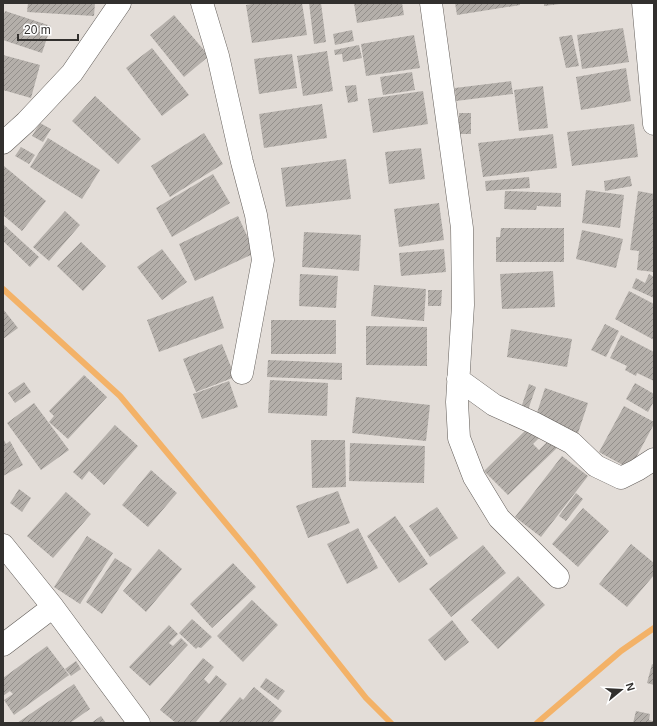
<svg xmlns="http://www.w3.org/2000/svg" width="657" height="726" viewBox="0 0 657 726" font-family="Helvetica,sans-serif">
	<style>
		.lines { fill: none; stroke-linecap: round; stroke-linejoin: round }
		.stream { stroke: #f3b268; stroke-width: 6 }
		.building { fill: url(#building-hatch) }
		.minor-casing { stroke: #635e5a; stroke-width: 23 }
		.minor { stroke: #fff; stroke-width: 22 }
	</style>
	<defs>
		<pattern id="building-hatch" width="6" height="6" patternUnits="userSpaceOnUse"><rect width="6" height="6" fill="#b4afaa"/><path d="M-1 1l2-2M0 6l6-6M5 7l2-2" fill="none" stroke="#938f8b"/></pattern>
	</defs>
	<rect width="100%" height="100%" fill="#e3ddd8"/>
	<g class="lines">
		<path class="stream" d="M3 289 120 396 254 557 366 698 391 723
			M537 723 621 651 654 628"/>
	</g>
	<path class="building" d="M28 3H95L94 16 27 12Z
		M258 3H302L307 35 252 43 246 5Z
		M309 3H321L326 42 314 44Z
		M354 3H402L404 15 357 23Z
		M455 3H520V5L457 15Z
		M544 3H560V4L544 6Z
		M5 11 51 26 42 53 3 40V18Z
		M174 15 209 56 184 77 150 35Z
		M623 28 629 62 582 69 577 35Z
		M352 30 354 41 335 45 333 34Z
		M414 35 420 68 366 76 361 44Z
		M572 35 579 66 566 68 559 37Z
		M359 45 362 58 343 62 342 54 335 55 334 50Z
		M152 48 189 95 162 116 126 68Z
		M327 51 333 91 303 96 297 56Z
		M292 54 297 88 259 94 254 59Z
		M3 55 40 65 31 98 3 90Z
		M626 68 631 101 581 110 576 77Z
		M412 72 415 90 383 95 380 77Z
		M511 81 513 94 456 101 455 88Z
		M356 85 358 101 348 103 345 86Z
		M543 86 548 128 519 131 514 90Z
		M423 91 428 124 373 133 368 99Z
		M95 96 141 139 118 164 72 121Z
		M322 104 327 138 264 148 259 114Z
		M459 113H471V134H459Z
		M40 123 51 129 43 142 32 136Z
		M634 124 638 157 572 166 567 132Z
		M204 133 223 164 170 197 151 166Z
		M553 134 557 168 483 177 478 143Z
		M48 138 100 170 82 199 30 167Z
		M21 147 35 155 29 164 15 156Z
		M421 148 425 179 389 184 385 152Z
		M346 159 351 199 286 207 281 168Z
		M4 166 46 201 22 231 3 215Z
		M213 174 230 203 172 237 156 208Z
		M630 176 632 186 605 191 604 181Z
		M529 177 530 188 486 191 485 181Z
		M586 190 624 195 620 228 582 223Z
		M505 191 561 193V207L537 206 536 210 504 209Z
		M638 191 654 194V272L637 270 639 251 630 250Z
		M439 203 444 240 399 247 394 209Z
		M65 211 80 225 49 261 33 247Z
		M238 216 255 253 195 281 179 244Z
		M3 224 39 257 30 267 3 241Z
		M501 228H564V262H496V237H500Z
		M582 230 623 239 616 268 576 259Z
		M304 232 361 235 359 271 302 267Z
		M81 242 106 266 83 291 57 266Z
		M162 249 187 282 162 300 137 267Z
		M444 249 446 272 401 276 399 253Z
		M553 271 555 307 502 309 500 274Z
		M300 274 338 276 336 308 299 306Z
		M649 274 654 277V298L632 288 636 278 645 283Z
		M374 285 426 289 424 321 371 316Z
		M428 290H442L441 306H428Z
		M629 291 654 304V340L615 319Z
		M213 296 224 328 159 352 147 320Z
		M3 309 18 328 3 339Z
		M271 320H336V354H271Z
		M605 324 619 331 606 357 591 350Z
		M366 326 427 327V366L366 365Z
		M511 329 572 339 567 367 507 357Z
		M621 335 654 352V381L637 373 636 376 625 370 627 366 610 358Z
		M222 344 235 377 196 392 183 359Z
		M268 360 342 363V380L267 377Z
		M84 375 107 397 68 439 49 422 54 416 49 411Z
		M270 380 328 383 327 416 268 413Z
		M229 381 238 407 202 419 193 394Z
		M24 382 31 392 15 403 8 393Z
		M635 383 654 394V401L648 412 626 399Z
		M529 384 536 387 527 413 520 411Z
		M545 388 588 403 578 433 535 419Z
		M356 397 430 405 426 441 352 433Z
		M34 403 69 450 41 470 7 423Z
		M624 406 654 422V424L630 469 599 452Z
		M532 424 542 435 533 444 539 450 551 438 559 446 508 495 484 471Z
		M115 425 138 446 104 485 89 471 82 480 73 472Z
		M3 438 6 444 10 441 23 465 3 476Z
		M311 440H345L346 487 312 488Z
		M350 443 425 446 424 483 349 481Z
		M562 456 588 476 541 537 515 517Z
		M151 470 177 493 148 527 122 505Z
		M19 489 31 498 22 512 10 503Z
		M338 491 350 523 308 538 296 506Z
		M66 492 91 514 53 558 27 536Z
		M576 493 583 499 566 521 559 516Z
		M437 507 458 538 430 557 409 526Z
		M583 508 609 531 578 567 552 544Z
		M395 516 428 564 399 583 367 536Z
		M358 528 378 568 347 584 327 544Z
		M87 536 113 553 80 604 54 587Z
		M631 544 654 563V575L627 607 599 584Z
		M483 545 506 573 451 617 429 589Z
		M159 549 182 569 146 612 123 591Z
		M115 558 132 569 102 614 86 602Z
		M233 563 256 587 212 628 190 604Z
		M518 576 545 605 498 649 471 620Z
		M252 600 278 625 243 662 217 636Z
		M192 619 212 637 201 648 198 647 196 649 179 633Z
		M452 620 469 642 445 661 428 640Z
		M169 625 178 634 169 643 173 646 181 638 188 645 150 686 129 667Z
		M47 646 69 675 14 715 4 700 13 694 10 691 3 696V678Z
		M203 658 214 667 204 679 209 684 216 675 227 684 195 723H176L160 710Z
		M76 661 81 669 71 676 65 669Z
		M652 664 654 665V685L647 683Z
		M266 678 285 691 278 700 260 687Z
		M74 684 90 709 70 723H17Z
		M254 687 282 711 272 723H218L240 697 243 700Z
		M636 711 650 714 649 720 653 721V723H633Z
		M101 716 106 723H91Z"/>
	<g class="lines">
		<defs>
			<path id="minor" d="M202 3 218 56 242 162 256 215 263 260 242 373
				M431 3 462 228 463 305 457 402 459 438 474 477 499 518 558 577
				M643 3 654 124
				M3 143 26 122 72 73 120 3
				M458 379 494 405 534 423 572 443 596 466 621 478 637 470 654 459
				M3 545 53 607 139 723
				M3 645 53 607"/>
		</defs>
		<use href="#minor" class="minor-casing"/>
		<use href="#minor" class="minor"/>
	</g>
	<rect width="657" height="726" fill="none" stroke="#32302e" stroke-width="8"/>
	<g transform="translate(621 690) rotate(72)" stroke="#ffffff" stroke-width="3" paint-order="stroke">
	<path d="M0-3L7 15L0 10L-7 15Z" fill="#32302e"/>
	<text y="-6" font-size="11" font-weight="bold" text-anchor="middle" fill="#32302e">N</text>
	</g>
	<path d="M18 34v6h60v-6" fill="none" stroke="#32302e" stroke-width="2"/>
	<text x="24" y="34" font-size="12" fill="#32302e" stroke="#ffffff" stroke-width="3" paint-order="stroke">20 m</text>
</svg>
